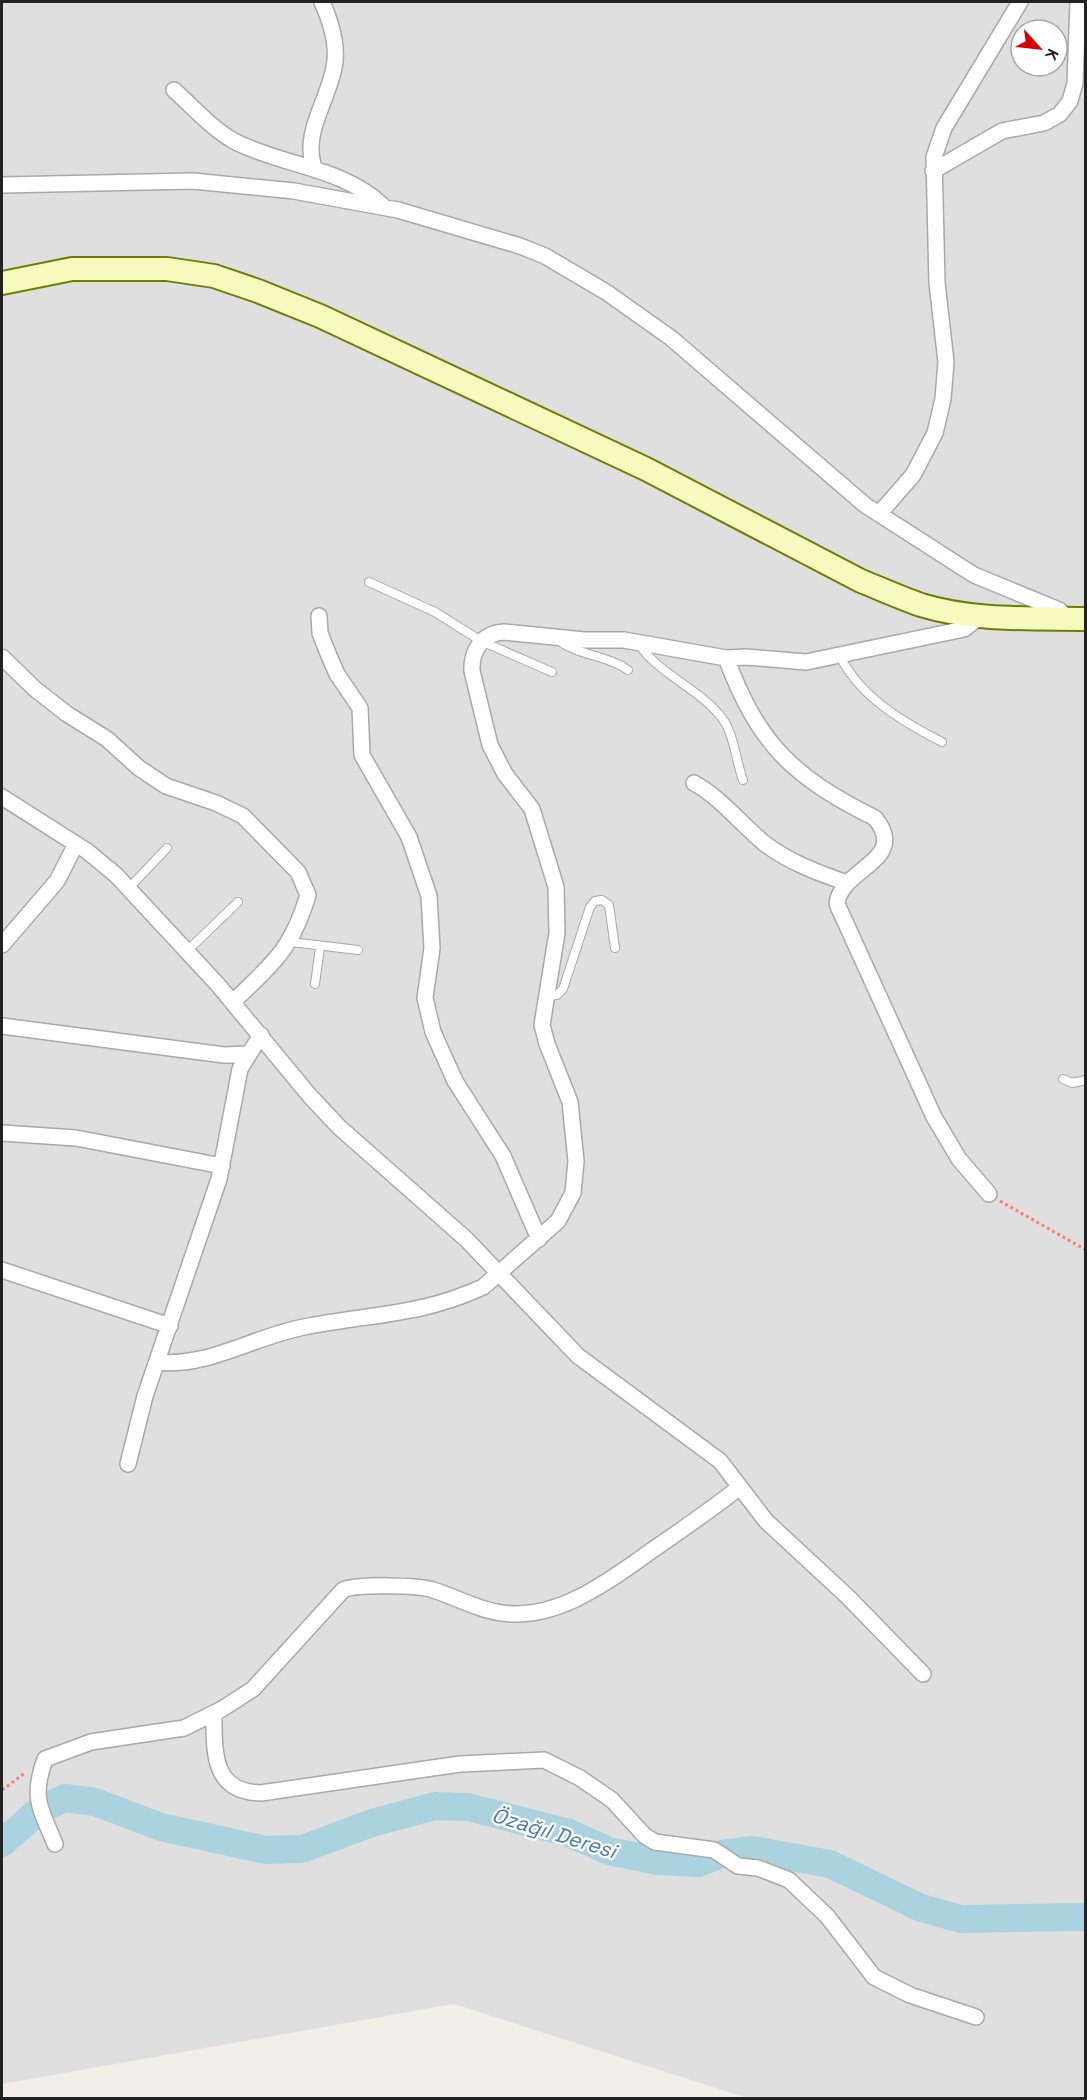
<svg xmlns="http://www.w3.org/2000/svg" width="1087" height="2100" viewBox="0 0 1087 2100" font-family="'Space Grotesk',sans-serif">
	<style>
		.residential { fill: #e0dfdf; fill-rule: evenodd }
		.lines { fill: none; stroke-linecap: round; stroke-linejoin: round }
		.river { stroke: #aad3df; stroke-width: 28 }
		.lane-casing { stroke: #a9a9a9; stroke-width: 10 }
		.street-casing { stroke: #a9a9a9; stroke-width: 18 }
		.secondary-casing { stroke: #707d05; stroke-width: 26 }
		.path { stroke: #fa8072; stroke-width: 3; stroke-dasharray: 3 3; stroke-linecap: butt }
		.lane { stroke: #fff; stroke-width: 8 }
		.street { stroke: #fff; stroke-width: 15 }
		.secondary { stroke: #f7fabf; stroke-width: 22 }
		.labels { text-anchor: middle; stroke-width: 4.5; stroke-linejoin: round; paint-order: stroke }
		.water-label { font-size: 21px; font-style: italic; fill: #4a7aab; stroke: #fff }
	</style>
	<rect width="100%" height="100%" fill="#f2efe9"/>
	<path class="residential" d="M2 2H1085V2098H747L454 2004 2 2084ZM1021 30H1057V66H1021Z"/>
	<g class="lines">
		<path class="river" d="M2 1843 41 1809 65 1798 95 1802 161 1827 266 1850 302 1849 372 1823 435 1806 468 1807 569 1833 609 1851 658 1861 698 1863 722 1854 752 1850 830 1864 921 1908 961 1919 1086 1917"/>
		<defs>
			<path id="lane" d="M369 582 435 612 481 641 552 672
				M559 641C580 656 607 655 628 670
				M638 643C659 675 699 688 722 718 734 734 736 761 743 780
				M840 656C860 697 903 722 942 742
				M129 888 167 848
				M291 942 358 950
				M187 951 238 902
				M315 984 320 947
				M546 996 557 995 563 989 590 907 595 901 602 900 609 905 615 948
				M1063 1079 1072 1083 1086 1080"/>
			<path id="street" d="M174 90C193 107 211 128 234 141 282 166 342 167 382 205
				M315 170C300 132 331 99 335 61 337 41 330 20 322 2
				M933 171 1002 131 1044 123 1060 114 1070 101 1075 83 1078 2
				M2 185 193 181 294 191 398 210 520 246 545 256 606 292 671 338 865 505 974 575 1059 610 1069 619
				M879 514 913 475 935 433 943 399 946 362 937 283 934 157 944 128 1020 2
				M319 616 320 633 329 656 337 674 360 708 362 755 409 837 429 896 432 948 425 998 433 1032 455 1081 503 1156 539 1239
				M2 657 35 689 67 714 107 739 139 768 166 786 216 803 243 816 298 872 308 895C291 951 273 963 233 1002
				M726 658C759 745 793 777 875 818 910 861 840 868 837 904L934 1117 959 1159 989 1194
				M694 783C721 798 740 823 764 843 788 862 819 873 847 883
				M2 797 87 851 116 875 219 986 309 1095 339 1127 466 1239 578 1356 720 1461 766 1521 847 1596 923 1674
				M2 945 57 881 76 844
				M2 1026 224 1055 247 1054
				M2 1133 76 1138 222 1166
				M2 1270 170 1326
				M157 1362C207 1368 255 1336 304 1327 369 1314 420 1316 483 1287L558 1221 573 1193 576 1161 570 1102 547 1044 542 1025 557 933 556 887 532 809 505 774 490 745 472 671C471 651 482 633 504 632L584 640H624L726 658 747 657 806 662 964 629 981 616
				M128 1464 145 1396 219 1179 240 1069 261 1035
				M214 1713C214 1752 212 1792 261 1793L460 1764 544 1760 580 1778 612 1800 645 1836 655 1842 714 1850 738 1866 758 1868 789 1880 827 1916 874 1977 910 1995 976 2017
				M55 1844C40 1807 31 1799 45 1759L91 1742 184 1728 222 1709 253 1689 343 1590C356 1584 419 1585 433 1590 456 1597 478 1610 502 1613 559 1621 611 1579 654 1549 683 1529 712 1509 740 1487"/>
			<path id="secondary" d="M2 283 72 269H167L214 276 258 291 320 316 646 469 861 581C881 589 901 598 921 605 973 621 1031 618 1086 619"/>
		</defs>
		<use href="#lane" class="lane-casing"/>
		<use href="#street" class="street-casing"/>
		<use href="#secondary" class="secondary-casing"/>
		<path class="path" d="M1000 1201 1086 1250
			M2 1790 25 1773"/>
		<use href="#lane" class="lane"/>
		<use href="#street" class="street"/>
		<use href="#secondary" class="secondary"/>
	</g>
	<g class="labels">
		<g class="water-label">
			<text transform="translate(554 1833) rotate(17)" y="7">Özağıl Deresi</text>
		</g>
	</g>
	<rect width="1087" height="2100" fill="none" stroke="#222222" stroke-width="6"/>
	<g transform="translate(1039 48) rotate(117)"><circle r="28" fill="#ffffff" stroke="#a7a7a7" stroke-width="1.5"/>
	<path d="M0-4.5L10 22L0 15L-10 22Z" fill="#d40000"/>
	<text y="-9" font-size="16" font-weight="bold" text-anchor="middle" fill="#222222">K</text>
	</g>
</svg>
